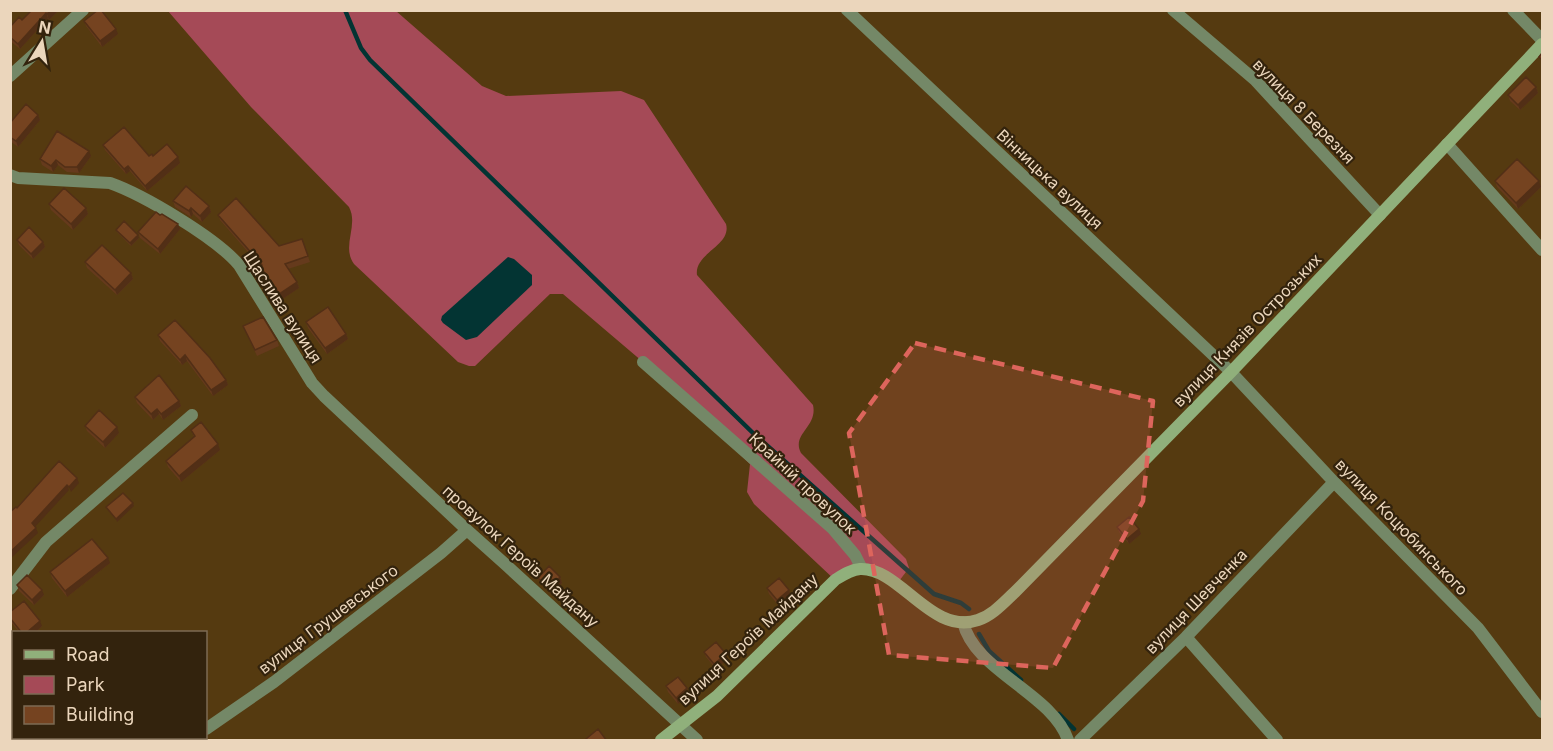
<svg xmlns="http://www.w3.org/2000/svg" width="1553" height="751" viewBox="0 0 1553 751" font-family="Inter,sans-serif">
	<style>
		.green { fill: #a54a57 }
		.water { fill: #033433 }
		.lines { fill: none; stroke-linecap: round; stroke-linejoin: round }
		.stream { stroke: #033433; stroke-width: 4.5 }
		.street { stroke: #748867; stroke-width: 12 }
		.secondary { stroke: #90b07b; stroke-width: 12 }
		.wall { fill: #653a1c }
		.shaded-wall { fill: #522f16 }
		.building { fill: #754320; stroke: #522f16; stroke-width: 1.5 }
		.marked { fill: #dd655c; fill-opacity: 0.2; stroke: #dd655c; stroke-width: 4.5; stroke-dasharray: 12 8; stroke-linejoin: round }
		.labels { text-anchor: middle; stroke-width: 4.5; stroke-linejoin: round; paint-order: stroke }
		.street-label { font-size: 16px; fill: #ebd6bc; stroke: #33230d }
	</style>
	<rect width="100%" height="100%" fill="#553a10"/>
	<path class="green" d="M168 11H396L482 86 506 96 621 91 644 100 726 224C732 246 694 253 697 275L813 405C818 427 791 434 801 453L906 559 909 568 896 585 862 569 835 580 754 504 747 492 750 464 643 362 563 294H550L475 366H469L458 362 354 264C341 246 359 226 349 207L251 107Z"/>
	<path class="water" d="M508 257 514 259 532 275V285L477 337 466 340 443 323 441 320 442 316Z"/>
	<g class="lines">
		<path class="stream" d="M345 10 361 48 370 60 754 434 934 594 961 603 969 609
			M979 634 989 651 1021 680
			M1059 714 1074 729"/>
		<path class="street" d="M847 10 1231 372 1334 482 1478 628 1542 712
			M1173 10 1255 80 1380 215
			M1513 10 1542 40
			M10 76 83 10
			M1447 144 1542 250
			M10 175 18 178 110 183C144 195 216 238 239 265L312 383 324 396 467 530 505 564 697 740
			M643 362 833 529 855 555 862 569
			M10 589 46 542 192 415
			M963 622C974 671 1052 693 1068 740
			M1186 637 1277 740
			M206 729 274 682 441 553 467 530
			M190 740 194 738
			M1080 740 1186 637 1334 482"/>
		<path class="secondary" d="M661 740 717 696 835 580C843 575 850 570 860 569 900 567 931 636 978 620 993 615 1004 602 1015 592L1231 372 1542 44"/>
	</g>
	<path class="wall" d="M32 10H59L49 20 48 18 20 49 10 41V27L22 20Z
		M84 21 118 34 102 47 86 26Z
		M1536 87 1538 93 1520 110 1510 101 1508 95Z
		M38 115 40 120 18 147 10 141V123Z
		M103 145 149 156H153L180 163 147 191 130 171 126 174 105 150Z
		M91 156 79 173 67 172 58 165 53 172 42 165 40 159Z
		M1495 181 1541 187 1518 209 1497 187Z
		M173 201 209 206 211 212 202 222 193 214 191 217 175 207Z
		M49 204 86 208 88 214 73 230 51 210Z
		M160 215 180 229 160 254 140 238 138 232Z
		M218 215 279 246 302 239 310 262 288 269 297 282 299 288 281 300 262 272 261 267 220 220Z
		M116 230 139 238 131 246 117 232Z
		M17 240 43 242 45 247 33 259 19 245Z
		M85 262 131 273 133 279 117 295 87 268Z
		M306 322 346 334 348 339 327 354 308 328Z
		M243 326 277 340 279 346 257 356Z
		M158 335 226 380 228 385 213 396 187 361 182 365 160 341Z
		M135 397 179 401 181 406 163 420 159 414 153 420 137 403Z
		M85 426 119 433 105 448 87 431Z
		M191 430 220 450 181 482 168 467 166 461 194 437Z
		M1117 527 1141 534 1129 544 1119 532Z
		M110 563 67 597 52 578 50 572Z
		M560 577 562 583 551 594 540 583 538 578Z
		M17 585 44 595 34 605 19 591Z
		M767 588 791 596 779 606 769 594Z
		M10 612 42 626 35 633H20L10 621Z
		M704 652 728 659 716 669 706 657Z
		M666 686 689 694 678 704 668 692Z"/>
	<path class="shaded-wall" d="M51 10H59L49 20 47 14Z
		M46 13 48 18 20 49 18 44Z
		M116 29 118 34 102 47 100 41Z
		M1536 87 1538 93 1520 110 1518 105Z
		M38 115 40 120 18 147 16 141Z
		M89 151 91 156 79 173 77 167Z
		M178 157 180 163 147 191 145 186Z
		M56 160 58 165 53 172 51 166Z
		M128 166 130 171 126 174 124 169Z
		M1539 181 1541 187 1518 209 1516 203Z
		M209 206 211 212 202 222 200 216Z
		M86 208 88 214 73 230 71 224Z
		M191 208 193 214 191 217 189 211Z
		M178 224 180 229 160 254 158 249Z
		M138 235 139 238 131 246 130 243Z
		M43 242 45 247 33 259 31 254Z
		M131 273 133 279 117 295 115 290Z
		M297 282 299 288 281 300 279 294Z
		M346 334 348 339 327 354 325 348Z
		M185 355 187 361 182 365 180 360Z
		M226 380 228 385 213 396 211 390Z
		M179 401 181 406 163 420 161 414Z
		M157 409 159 414 153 420 151 414Z
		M117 427 119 433 105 448 103 442Z
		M218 444 220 450 181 482 179 476Z
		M77 478 79 483 71 492 69 487Z
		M67 485 69 490 34 528 32 523Z
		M133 503 134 506 117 522 116 519Z
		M36 528 38 533 10 559V552Z
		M1139 529 1141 534 1129 544 1127 539Z
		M108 558 110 563 67 597 65 591Z
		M560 577 562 583 551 594 549 588Z
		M42 590 44 595 34 605 32 600Z
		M789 590 791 596 779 606 777 600Z
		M40 621 42 626 35 633H26Z
		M726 654 728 659 716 669 714 664Z
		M687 688 689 694 678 704 676 698Z"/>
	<path class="building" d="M32 10H51L47 14 46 13 18 44 10 37V27L19 17 22 20Z
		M98 10H101L116 29 100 41 84 21Z
		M1542 53V60L1539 57Z
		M1526 77 1536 87 1518 105 1508 95Z
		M26 104 38 115 16 141 10 137V123Z
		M124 127 149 156 152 154 153 156 167 144 178 157 145 186 128 166 124 169 103 145Z
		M57 131 89 151 77 167H65L56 160 51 166 40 159Z
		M1517 159 1539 181 1516 203 1495 181Z
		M186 186 209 206 200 216 191 208 189 211 173 201Z
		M64 188 86 208 71 224 49 204Z
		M236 198 279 246 302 239 308 256 285 264 297 282 279 294 260 266 262 265 218 215Z
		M156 212 160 215 162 214 178 224 158 249 138 232Z
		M124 221 138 235 130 243 116 230Z
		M29 227 43 242 31 254 17 240Z
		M102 245 131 273 115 290 85 262Z
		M328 307 346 334 325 348 306 322Z
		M263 317 277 340 255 350 243 326Z
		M175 320 210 358 226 380 211 390 185 355 180 360 158 335Z
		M159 375 179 401 161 414 157 409 151 414 135 397Z
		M99 410 117 427 103 442 85 426Z
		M201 422 218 444 179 476 166 461 195 436 191 430Z
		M59 461 77 478 69 487 67 485 32 523 36 528 10 552V512L16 507 17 508Z
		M123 493 133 503 116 519 106 507Z
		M1129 517 1139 529 1127 539 1117 527Z
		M92 539 108 558 65 591 50 572Z
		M549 566 560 577 549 588 538 578Z
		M27 575 42 590 32 600 17 585Z
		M779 578 789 590 777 600 767 588Z
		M24 601 40 621 26 633H22L10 618V612Z
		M716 642 726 654 714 664 704 652Z
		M678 677 687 688 676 698 666 686Z
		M598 729 607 741H587L586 739Z"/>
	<path class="marked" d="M915 343 1153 401 1143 501 1053 668 889 655 849 433Z"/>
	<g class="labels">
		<g class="street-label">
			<text transform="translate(1304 111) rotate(46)" y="6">вулиця 8 Березня</text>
			<text transform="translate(1050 179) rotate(43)" y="6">Вінницька вулиця</text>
			<text transform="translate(283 307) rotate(57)" y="6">Щаслива вулиця</text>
			<text transform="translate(1247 330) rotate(-46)" y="6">вулиця Князів Острозьких</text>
			<text transform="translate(803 483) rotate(43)" y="6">Крайній провулок</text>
			<text transform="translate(1402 527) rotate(46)" y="6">вулиця Коцюбинського</text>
			<text transform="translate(521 556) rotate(42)" y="6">провулок Героїв Майдану</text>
			<text transform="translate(1196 601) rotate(-46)" y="6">вулиця Шевченка</text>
			<text transform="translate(328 619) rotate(-37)" y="6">вулиця Грушевського</text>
			<text transform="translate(748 639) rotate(-43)" y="6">вулиця Героїв Майдану</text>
		</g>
	</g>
	<rect width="1553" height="751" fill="none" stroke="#ebd6bc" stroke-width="24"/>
	<rect x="12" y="631" width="195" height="108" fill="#33230d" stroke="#7d6b53" stroke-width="1.5"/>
	<rect x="24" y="650" width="30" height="9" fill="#90b07b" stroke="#7d6b53" stroke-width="1.5"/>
	<text x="66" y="661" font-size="18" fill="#ebd6bc">Road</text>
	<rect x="24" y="676" width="30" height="18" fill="#a54a57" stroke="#7d6b53" stroke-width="1.5"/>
	<text x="66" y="691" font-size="18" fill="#ebd6bc">Park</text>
	<rect x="24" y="706" width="30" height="18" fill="#754320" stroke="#7d6b53" stroke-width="1.5"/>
	<text x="66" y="721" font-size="18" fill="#ebd6bc">Building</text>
	<g transform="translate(42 42) rotate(11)" stroke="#33230d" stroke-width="4.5" paint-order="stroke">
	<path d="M0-4.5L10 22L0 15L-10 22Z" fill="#ebd6bc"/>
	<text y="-9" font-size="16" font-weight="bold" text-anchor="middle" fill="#ebd6bc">N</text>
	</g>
</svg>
